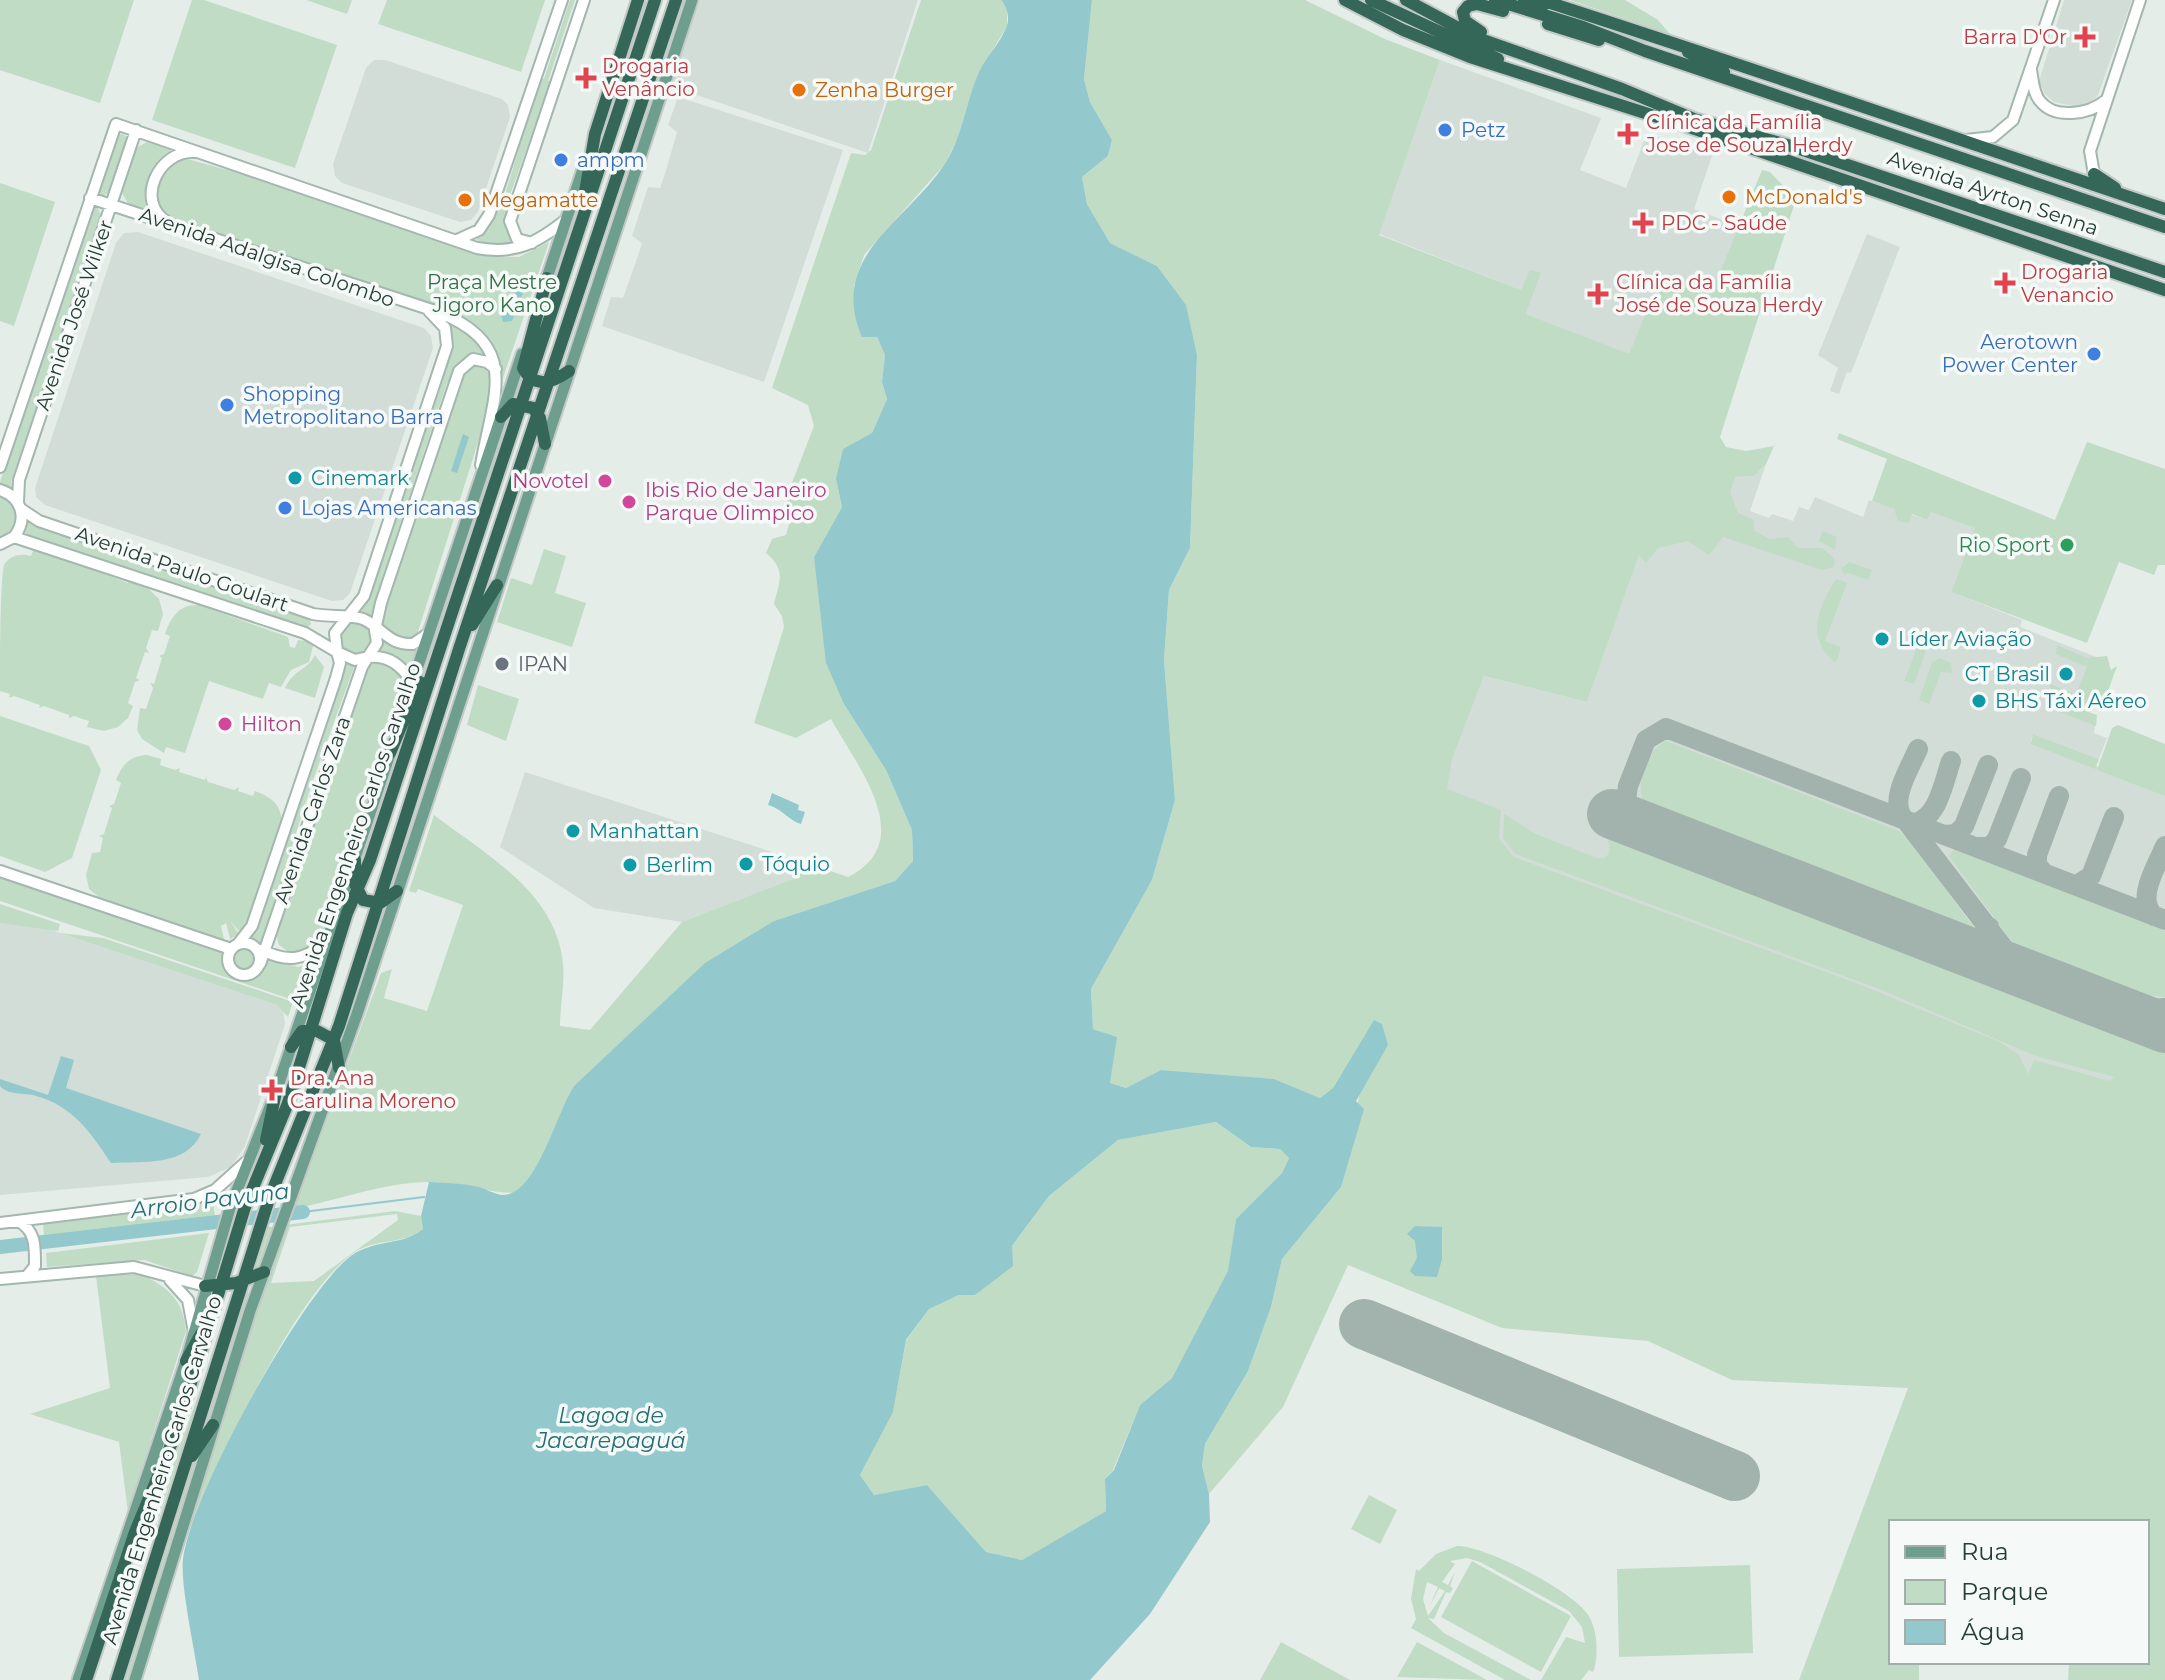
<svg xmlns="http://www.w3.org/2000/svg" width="2165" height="1680" viewBox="0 0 2165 1680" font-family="Montserrat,sans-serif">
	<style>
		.built { fill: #d3ddd7 }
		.green { fill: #c0dcc5; fill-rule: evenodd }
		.water { fill: #93c9cc; fill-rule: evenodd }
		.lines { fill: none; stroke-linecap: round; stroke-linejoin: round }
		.stream { stroke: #93c9cc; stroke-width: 2 }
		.river { stroke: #93c9cc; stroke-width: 14 }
		.taxiway { stroke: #a2b2ac; stroke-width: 20 }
		.runway { stroke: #a2b2ac; stroke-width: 50 }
		.secondary-casing { stroke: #a4b7af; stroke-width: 14 }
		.primary-casing { stroke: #c2c9c6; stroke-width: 15 }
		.highway-casing { stroke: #c2c9c6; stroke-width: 16 }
		.secondary { stroke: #fff; stroke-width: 10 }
		.primary { stroke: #6e9e8d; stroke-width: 11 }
		.highway { stroke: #346757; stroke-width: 12 }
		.health-dot { fill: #e0444e; stroke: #f5f9f7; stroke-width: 3 }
		.food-dot { fill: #e8710a; stroke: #f5f9f7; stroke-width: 3 }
		.shop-dot { fill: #3f7fe0; stroke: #f5f9f7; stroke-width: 3 }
		.culture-dot { fill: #0f9aa8; stroke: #f5f9f7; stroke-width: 3 }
		.hotel-dot { fill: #d1479c; stroke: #f5f9f7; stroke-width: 3 }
		.leisure-dot { fill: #2e9e5b; stroke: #f5f9f7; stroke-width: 3 }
		.worship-dot { fill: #6b7280; stroke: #f5f9f7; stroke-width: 3 }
		.labels { text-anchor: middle; stroke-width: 7; stroke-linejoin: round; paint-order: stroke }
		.health-label { font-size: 20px; fill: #be3a42; stroke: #f5f9f7; text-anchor: start }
		.food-label { font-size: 20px; fill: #c56008; stroke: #f5f9f7; text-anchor: start }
		.shop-label { font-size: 20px; fill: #366cbe; stroke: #f5f9f7; text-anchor: start }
		.street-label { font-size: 20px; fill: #263d35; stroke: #f5f9f7 }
		.park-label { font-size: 20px; fill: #347045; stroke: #f5f9f7 }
		.culture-label { font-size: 20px; fill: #0d838f; stroke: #f5f9f7; text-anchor: start }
		.hotel-label { font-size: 20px; fill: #b23c85; stroke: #f5f9f7; text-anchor: start }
		.leisure-label { font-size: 20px; fill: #27864d; stroke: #f5f9f7; text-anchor: end }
		.worship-label { font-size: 20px; fill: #5b616d; stroke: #f5f9f7; text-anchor: start }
		.water-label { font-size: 22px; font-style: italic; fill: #256e74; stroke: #f5f9f7 }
	</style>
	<rect width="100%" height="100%" fill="#e5ede9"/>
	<path class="built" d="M700 0H918L868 153 670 86Z
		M2064 0H2132L2098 95 2091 103 2078 107 2054 102 2044 93 2039 81Z
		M374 60H385L502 99 508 105 510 117 478 212 471 220 460 222 342 183 335 176 333 164 366 68Z
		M1440 60 1601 118 1580 170 1626 188 1647 133 1712 156 1694 209 1739 226 1710 297 1660 279 1629 355 1526 314 1541 273 1521 290 1379 234Z
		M678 97 843 150 764 382 602 326 611 297 623 298 638 256 642 243 632 236 648 187 660 188 665 174 677 132 668 125Z
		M138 232 424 328 431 336 433 348 350 593 343 600 332 601 45 505 36 497 35 488 116 243 124 233Z
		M1867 234 1900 247 1851 373 1847 372 1839 394 1830 391 1838 368 1818 355Z
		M1766 464 1750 511 1769 518 1772 514 1793 521 1799 507 1809 510 1815 497 1863 517 1869 500 1927 520 1931 511 1975 528 1951 592 2022 620 2020 627 2109 662 2089 716 2096 720 2094 733 2107 738 2099 759 2033 734 2031 741 2102 768 2165 767V1111L2029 1075 1498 865 1446 790 1452 760 1484 676 1587 702 1639 554 1734 477 1754 476Z
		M525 772 800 861 795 878 682 922 594 908 500 847Z
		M0 913 277 1005 283 1010 285 1024 245 1146 231 1167 208 1177 0 1195Z"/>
	<path class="green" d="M0 0H134L100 103 0 70Z
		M192 0H204L337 45 295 168 152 120Z
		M306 0H352L347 14Z
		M387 0H545L521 72 378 24Z
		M570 0H575L548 81 551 82 511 192 505 226 517 245H494L476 240 489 228 506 191 540 79H544Z
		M921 0H1001L1007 6V26L980 71 963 128 945 164 864 255 854 286 885 355 882 382 887 399 872 433 836 479 842 507 814 557 844 704 886 770 912 830 913 861 895 881 774 921 574 1086C557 1111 541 1180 516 1192 509 1196 449 1183 433 1182 388 1181 338 1200 294 1209L381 973 392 969 384 998 427 1011 463 905 418 889 416 893 409 891 434 815C485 854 557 893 563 964 565 985 560 1005 560 1026L590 1030 682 922 795 878 800 861 848 877C919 841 858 768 831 719L796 738 754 723 784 627 782 616 774 604C779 582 787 570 766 553L772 539 786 535 793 509 786 504 788 493 814 426 808 405 772 388 851 153 865 155 871 150Z
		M1092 0H1305L1385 39 1440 60 1379 235 1521 290 1530 270 1541 273 1526 314 1629 354 1660 279 1710 296 1762 170 1770 172 1796 199 1720 437 1726 447 1746 451 1774 446 1766 464 1754 476 1735 477 1730 493 1738 513 1754 520V530L1769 539 1788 537 1798 548H1822L1834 558V567L1822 570 1723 537 1709 555 1688 541 1658 548 1646 563 1639 555 1587 702 1484 676 1452 760 1447 789 1501 810 1499 839 1514 857 1856 983 2000 1042 2019 1055 2028 1074 2034 1060 2110 1081 2114 1077 2036 1056 1879 989 1515 854 1503 838 1504 814 1536 834 1597 858H1604C1614 852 1608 841 1605 833L2049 1005 2055 1008V1015L2058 1009 2165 1050V1680H2068L2069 1662H2147V1522H1891V1662H1919V1680H1799L1908 1388 1732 1380 1648 1341 1502 1328 1348 1265 1283 1407 1209 1494 1202 1466 1205 1444 1248 1371 1271 1307 1282 1259 1341 1187 1374 1021 1333 1088 1320 1098 1273 1079 1161 1070 1126 1088 1110 1083 1116 1037 1093 1029 1091 989 1152 880 1175 800 1164 660 1169 590 1190 548 1197 355 1185 305 1157 266 1110 243 1087 204 1082 177 1108 156 1112 140 1090 102 1084 79Z
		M1570 0H1625L1658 20 1670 34Z
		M123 134 127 138 108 193 102 196 99 191 117 135Z
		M147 142 171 150C150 163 140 187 147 211L129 205 121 191 136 148Z
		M187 159 250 176 488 256 519 257 549 242 502 381 493 345 467 320 163 215C155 195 157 183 168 165Z
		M0 183 55 202 14 326 0 321Z
		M97 206 101 215 11 482 12 489 0 485V482L92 210Z
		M448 322 472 333 487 357 466 358 447 383 378 590 372 619 361 613 443 381 440 379 452 340Z
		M473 365 483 366 489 373 490 405 416 638 397 639 381 628 380 621 462 373Z
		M1839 433 2055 520 2087 442 2165 469V565H2158L2154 575 2119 562 2087 643 1951 592 1975 528 1931 512 1927 520 1912 514 1908 523 1898 521 1894 509 1872 501 1887 459 1837 439Z
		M0 494C22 508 22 527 0 541Z
		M27 521 309 618 311 624 307 628 22 534Z
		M1822 531 1837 537 1835 550 1819 541Z
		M34 548 128 583 130 580 145 585 159 599 163 614 158 631 152 630 146 648 149 653 145 652 136 678 140 680 135 682 128 703 133 706 128 718 118 727 104 731 87 727 89 721 74 716 69 718V715L44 706 39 708 40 705 14 696 9 698 10 694 0 691C0 666 0 583 4 565 10 555 21 553 31 556Z
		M544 549 566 556 555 593 586 603 572 647 497 622 511 578 532 585Z
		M1849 562 1872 570 1868 580 1848 573 1844 575 1841 569Z
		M1836 579 1847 583 1825 641 1841 647 1836 663C1805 640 1818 606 1836 579Z
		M199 605 288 637 290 647 295 648 298 640 314 642 309 662 291 670 281 687 269 683 263 699 209 681 185 753 166 747 164 753 142 739 137 730 140 708 146 709 153 688 150 683 154 684 162 658 159 656 164 654 170 636 165 634C171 617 179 604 199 605Z
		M339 638a16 16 0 1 1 32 0a16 16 0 1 1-32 0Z
		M381 640 405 650 417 647 410 668 399 660 376 654Z
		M2057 645 2087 658 2107 656 2111 670 2117 666 2103 705 2083 703 2051 689 2050 684 2076 694 2087 667 2056 654Z
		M1917 647 1926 651 1914 684 1904 681Z
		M315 655 324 667 315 698 285 688C296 667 306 672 315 655Z
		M1940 658 1951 663 1952 673 1941 672 1929 704 1919 700 1932 662Z
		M352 664 354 667 311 786 260 947 247 939 269 897 304 784 307 785 333 708 330 707 344 665Z
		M370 664H390L406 681 321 935 307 952 291 954 279 945 275 931 362 673Z
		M478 685 519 699 506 741 467 725Z
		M2058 701 2064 704 2061 712 2065 704 2097 715 2096 726 2049 708 2052 704 2058 707 2054 703Z
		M0 716 89 746 101 770 72 858 45 872 0 856Z
		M2118 725 2165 744V796L2097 770 2112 728Z
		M2033 734 2099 759 2095 769 2031 744Z
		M1666 741 1899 831 1911 841 1973 927 1966 930 1647 806C1632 789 1646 750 1666 741Z
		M147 755 161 759 160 765 175 770 180 768 179 772 205 780 206 777 208 782 234 790 239 787 238 791 253 796 255 791C271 797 281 804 282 822L250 922 241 933 230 921 239 934 230 939 226 923 221 926 224 939H219L101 899 89 889 86 875 92 853 100 852 103 838 99 836 104 834 112 808 109 806 114 804 121 783 116 780C122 765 129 756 147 755Z
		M1954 849 2165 931V997L2128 993 2024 951 2010 939 1949 856Z
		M0 878 226 954 229 970 238 980 253 978 267 958 298 967 304 965 293 1000 0 901Z
		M0 904 60 924 58 931 0 923Z
		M385 910 353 1011 350 1010 383 911Z
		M60 933 103 938 293 1002 288 1017 277 1005Z
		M233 958a11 11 0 1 1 22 0a11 11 0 1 1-22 0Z
		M1216 1122 1251 1147 1280 1149 1289 1158 1282 1173 1236 1219 1229 1271 1172 1378 1140 1405 1113 1470 1105 1479 1106 1511 1022 1560 986 1552 927 1485 874 1495 860 1475 893 1411 906 1341 929 1309 959 1295H976L1049 1196 1118 1140Z
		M212 1196 215 1217 44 1236 43 1224 182 1206Z
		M395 1211 421 1216 423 1229C403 1245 377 1238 355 1252 295 1292 219 1462 190 1531L199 1486 285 1225ZM397 1214 398 1220 314 1281 271 1283 290 1227Z
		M268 1227H275L263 1261 249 1275Z
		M209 1233 197 1272 192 1276 144 1260 47 1267 46 1253Z
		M140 1274C168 1287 183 1299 186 1331L128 1512 119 1442 30 1414 110 1388 96 1276Z
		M253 1293 213 1412 196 1444 243 1294Z
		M207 1371V1373L156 1526 151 1525Z
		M199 1451 131 1680H120L184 1481Z
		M1369 1495 1397 1510 1380 1544 1351 1529Z
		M1457 1546C1484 1545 1573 1591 1588 1615 1599 1631 1598 1660 1593 1672L1589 1670 1581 1680H1541L1566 1637 1585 1643 1582 1627 1569 1611 1480 1562 1467 1558 1450 1561 1455 1564 1442 1582 1448 1585 1455 1572 1450 1586 1453 1588 1450 1593 1446 1592 1434 1619 1428 1618 1444 1633 1531 1680H1505L1411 1628 1416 1619 1411 1599 1416 1569 1419 1571 1436 1554ZM1427 1582 1438 1587 1429 1608 1439 1588 1445 1591 1428 1616 1423 1599Z
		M1472 1561 1571 1616 1541 1672 1441 1617Z
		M1750 1565 1753 1653 1619 1657 1617 1569Z
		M1281 1642 1350 1680H1260Z
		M1417 1642 1487 1680 1397 1677Z"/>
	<path class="water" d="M1001 0H1092L1084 79 1090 102 1112 140 1108 156 1082 177 1087 204 1110 243 1157 266 1186 305 1197 355 1190 548 1169 590 1164 660 1175 800 1152 880 1091 989 1093 1029 1117 1037 1110 1083 1126 1088 1161 1070 1274 1079 1320 1098 1333 1088 1374 1020 1382 1024 1388 1045 1356 1101 1364 1109 1341 1187 1282 1259 1271 1307 1248 1371 1205 1444 1202 1466 1209 1494 1210 1522 1150 1614 1090 1680H199C195 1651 180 1585 183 1559 191 1495 298 1302 346 1260 372 1237 399 1248 423 1229L421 1216 429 1182C445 1183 463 1183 479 1187 486 1189 494 1194 502 1195 537 1196 556 1112 574 1086L705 963 774 921 895 881 913 861 912 830 886 770 844 704 826 663 814 557 842 507 836 479 843 449 872 433 887 399 882 382 885 355 877 337H862C827 255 908 222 946 162 964 133 966 100 980 70 987 56 1000 43 1006 28 1010 20 1008 7 1001 0ZM1216 1122 1251 1147 1280 1149 1289 1158 1282 1173 1236 1219 1228 1271 1172 1378 1140 1405 1114 1470 1105 1479 1106 1511 1022 1560 986 1552 927 1485 874 1495 860 1475 893 1412 906 1340 929 1309 959 1295H975L1013 1266 1012 1246 1049 1196 1118 1140Z
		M523 274 531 285 524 290 512 321 503 322 498 306 509 300 515 287 512 280 517 277 521 280Z
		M463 434 469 437 457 473 451 471Z
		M772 793 799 805 798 810 805 812 801 824C788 820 784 810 768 805Z
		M61 1056 74 1060 66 1088 201 1134C185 1167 143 1161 111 1163 91 1133 73 1106 36 1096 24 1092 9 1096 0 1086V1079L48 1095Z
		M1415 1226 1442 1227V1259L1437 1277 1415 1276 1410 1271 1417 1258 1415 1241 1407 1234Z"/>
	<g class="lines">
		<path class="stream" d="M303 1212 424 1197"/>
		<path class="river" d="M0 1247 303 1212"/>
		<path class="taxiway" d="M1904 819C1888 801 1910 768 1918 749
			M1907 822 2009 955 2039 979
			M1914 823C1938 819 1944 781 1951 761
			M1638 824 1626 801 1628 786 1646 740 1666 728 2165 920
			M1944 835 1956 834 1964 826 1988 765
			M1976 847H1990L1997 839 2021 778
			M2043 872 2037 865V855L2059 796
			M2077 885 2091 876 2114 817
			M2154 916C2135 899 2157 866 2165 846
			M1960 949C1973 952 1985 954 1991 939L1989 927
			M2122 1012 2165 1008"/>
		<path class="runway" d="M1612 814 2165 1028
			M1364 1324 1735 1476"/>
		<defs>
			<path id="secondary" d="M2031 70C2033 80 2033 93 2040 101 2055 120 2089 114 2105 101
				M1966 140 1993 137 2013 120 2054 0
				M2094 174 2090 151 2140 0
				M90 198 438 312C522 345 493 394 481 465
				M167 222C134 201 159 150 194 152
				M457 240 479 230 489 215 562 0
				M532 243 517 239 510 221 584 0
				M429 311 445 328 447 346 364 596 335 633 337 652 355 660 368 657 377 643 375 630 381 603 459 371 473 359 487 362 496 369
				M0 467 116 124 477 248C515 255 537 243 567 219
				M0 490C22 497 28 519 14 537L0 544
				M18 502 19 480 136 130
				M21 509 39 521 313 614C328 617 353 615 363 619 383 628 388 645 413 644L429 633
				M14 537 305 633 337 652 340 663 336 678 252 926 238 944
				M0 871 231 949
				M228 959a16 16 0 1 1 32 0a16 16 0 1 1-32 0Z
				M262 950C288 963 302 960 325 944
				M260 964 362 667 368 657C390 655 401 666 413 682
				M18 1221C36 1231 35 1246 35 1266L27 1276
				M0 1223 194 1199 215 1190 246 1162
				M0 1279 134 1267 205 1286
				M170 1280 188 1300 194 1332"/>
			<path id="primary" d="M545 284 586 160
				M406 702 522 354
				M78 1680 186 1361 230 1208 276 1092 393 745
				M135 1680 250 1311 357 1014 692 0"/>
			<path id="highway" d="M1345 0 1403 30 1470 57 1692 128 2165 290
				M1371 0 1498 59
				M1406 0 1477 38 1622 89 1694 119 1791 146 2165 272
				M1495 0 1583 27 1645 51 2165 227
				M1524 0 1545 4
				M1541 0C1750 67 1957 139 2165 209
				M1548 24 1599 40
				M1481 32 1465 21 1463 12 1468 6 1477 4 1503 11
				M1688 52 1724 72
				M2094 174 2115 188
				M585 192 595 134 638 0
				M547 278 523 368C534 389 552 383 569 371
				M501 417 513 404 533 408 540 418 545 444
				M472 625 497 585
				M390 753 420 682
				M355 860V884L363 900 380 903 397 891
				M291 1047 302 1031H317L334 1040 339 1068
				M266 1140 276 1092
				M205 1286 236 1283 264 1272
				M186 1361 201 1334
				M192 1456 213 1425
				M86 1680 135 1532 175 1435 245 1207 288 1103 347 913 370 860 655 0
				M117 1680 269 1199 339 1026 459 649 676 0"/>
		</defs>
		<use href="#secondary" class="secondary-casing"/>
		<use href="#primary" class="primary-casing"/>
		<use href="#highway" class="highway-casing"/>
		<use href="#secondary" class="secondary"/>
		<use href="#primary" class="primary"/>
		<use href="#highway" class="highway"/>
	</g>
	<g class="health-dot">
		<path d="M2081 25h8v8h8v8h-8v8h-8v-8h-8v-8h8z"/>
		<path d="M582 66h8v8h8v8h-8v8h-8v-8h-8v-8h8z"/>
		<path d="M1624 122h8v8h8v8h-8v8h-8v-8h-8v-8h8z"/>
		<path d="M1639 211h8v8h8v8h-8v8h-8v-8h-8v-8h8z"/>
		<path d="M2001 271h8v8h8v8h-8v8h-8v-8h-8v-8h8z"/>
		<path d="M1594 282h8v8h8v8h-8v8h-8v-8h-8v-8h8z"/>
		<path d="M268 1078h8v8h8v8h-8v8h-8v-8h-8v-8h8z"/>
	</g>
	<g class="food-dot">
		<circle cx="799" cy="90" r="8"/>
		<circle cx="1729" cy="197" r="8"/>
		<circle cx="465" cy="200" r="8"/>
	</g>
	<g class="shop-dot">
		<circle cx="1445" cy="130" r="8"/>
		<circle cx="561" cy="160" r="8"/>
		<circle cx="2094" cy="354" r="8"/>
		<circle cx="227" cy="405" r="8"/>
		<circle cx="285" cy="508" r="8"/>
	</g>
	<g class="culture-dot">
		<circle cx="295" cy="478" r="8"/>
		<circle cx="1882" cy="639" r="8"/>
		<circle cx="2066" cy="674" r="8"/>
		<circle cx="1979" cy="701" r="8"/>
		<circle cx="573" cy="831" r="8"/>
		<circle cx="746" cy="864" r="8"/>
		<circle cx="630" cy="865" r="8"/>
	</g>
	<g class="hotel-dot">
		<circle cx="605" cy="481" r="8"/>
		<circle cx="629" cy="502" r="8"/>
		<circle cx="225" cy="724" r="8"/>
	</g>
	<circle class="leisure-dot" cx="2067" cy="545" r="8"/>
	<circle class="worship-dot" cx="502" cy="664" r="8"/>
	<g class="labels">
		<g class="health-label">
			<text x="2067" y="44" text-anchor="end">Barra D'Or</text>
			<text x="602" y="73">Drogaria<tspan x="602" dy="23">Venâncio</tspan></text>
			<text x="1646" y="129">Clínica da Família<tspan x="1646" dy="23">Jose de Souza Herdy</tspan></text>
			<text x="1661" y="230">PDC - Saúde</text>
			<text x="2021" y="279">Drogaria<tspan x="2021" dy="23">Venancio</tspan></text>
			<text x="1616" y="289">Clínica da Família<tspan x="1616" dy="23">José de Souza Herdy</tspan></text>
			<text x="290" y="1085">Dra. Ana<tspan x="290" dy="23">Carulina Moreno</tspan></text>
		</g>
		<g class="food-label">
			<text x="815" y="97">Zenha Burger</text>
			<text x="1745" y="204">McDonald's</text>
			<text x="481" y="207">Megamatte</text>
		</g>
		<g class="shop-label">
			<text x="1461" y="137">Petz</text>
			<text x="577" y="167">ampm</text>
			<text x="2078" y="349" text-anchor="end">Aerotown<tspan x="2078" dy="23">Power Center</tspan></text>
			<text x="243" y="401">Shopping<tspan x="243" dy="23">Metropolitano Barra</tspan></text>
			<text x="301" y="515">Lojas Americanas</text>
		</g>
		<g class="street-label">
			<text transform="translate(1993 193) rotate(19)" y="7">Avenida Ayrton Senna</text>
			<text transform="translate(267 257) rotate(19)" y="7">Avenida Adalgisa Colombo</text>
			<text transform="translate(74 315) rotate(-71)" y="7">Avenida José Wilker</text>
			<text transform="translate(182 569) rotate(19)" y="7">Avenida Paulo Goulart</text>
			<text transform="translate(312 810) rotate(-71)" y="7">Avenida Carlos Zara</text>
			<text transform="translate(355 835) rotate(-71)" y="7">Avenida Engenheiro Carlos Carvalho</text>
			<text transform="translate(162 1470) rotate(-73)" y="7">Avenida Engenheiro Carlos Carvalho</text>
		</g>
		<g class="park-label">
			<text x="492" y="289">Praça Mestre<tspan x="492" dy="23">Jigoro Kano</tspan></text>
		</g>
		<g class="culture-label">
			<text x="311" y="485">Cinemark</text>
			<text x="1898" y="646">Líder Aviação</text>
			<text x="2050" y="681" text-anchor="end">CT Brasil</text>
			<text x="1995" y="708">BHS Táxi Aéreo</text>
			<text x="589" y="838">Manhattan</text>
			<text x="762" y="871">Tóquio</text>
			<text x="646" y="872">Berlim</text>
		</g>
		<g class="hotel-label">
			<text x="589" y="488" text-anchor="end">Novotel</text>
			<text x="645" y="497">Ibis Rio de Janeiro<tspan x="645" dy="23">Parque Olimpico</tspan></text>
			<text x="241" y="731">Hilton</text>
		</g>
		<g class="leisure-label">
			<text x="2051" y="552">Rio Sport</text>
		</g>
		<g class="worship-label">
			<text x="518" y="671">IPAN</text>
		</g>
		<g class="water-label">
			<text transform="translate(210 1200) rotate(-7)" y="8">Arroio Pavuna</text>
			<text x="611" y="1423">Lagoa de<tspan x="611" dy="25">Jacarepaguá</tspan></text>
		</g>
	</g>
	<rect x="1889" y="1520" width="260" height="144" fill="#f5f9f7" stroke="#a2aea9" stroke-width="2"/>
	<rect x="1905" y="1546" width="40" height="12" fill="#6e9e8d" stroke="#a2aea9" stroke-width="2"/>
	<text x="1961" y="1560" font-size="24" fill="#263d35">Rua</text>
	<rect x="1905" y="1580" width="40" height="24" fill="#c0dcc5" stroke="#a2aea9" stroke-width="2"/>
	<text x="1961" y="1600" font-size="24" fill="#263d35">Parque</text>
	<rect x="1905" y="1620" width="40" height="24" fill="#93c9cc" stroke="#a2aea9" stroke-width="2"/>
	<text x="1961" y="1640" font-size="24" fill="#263d35">Água</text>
</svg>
